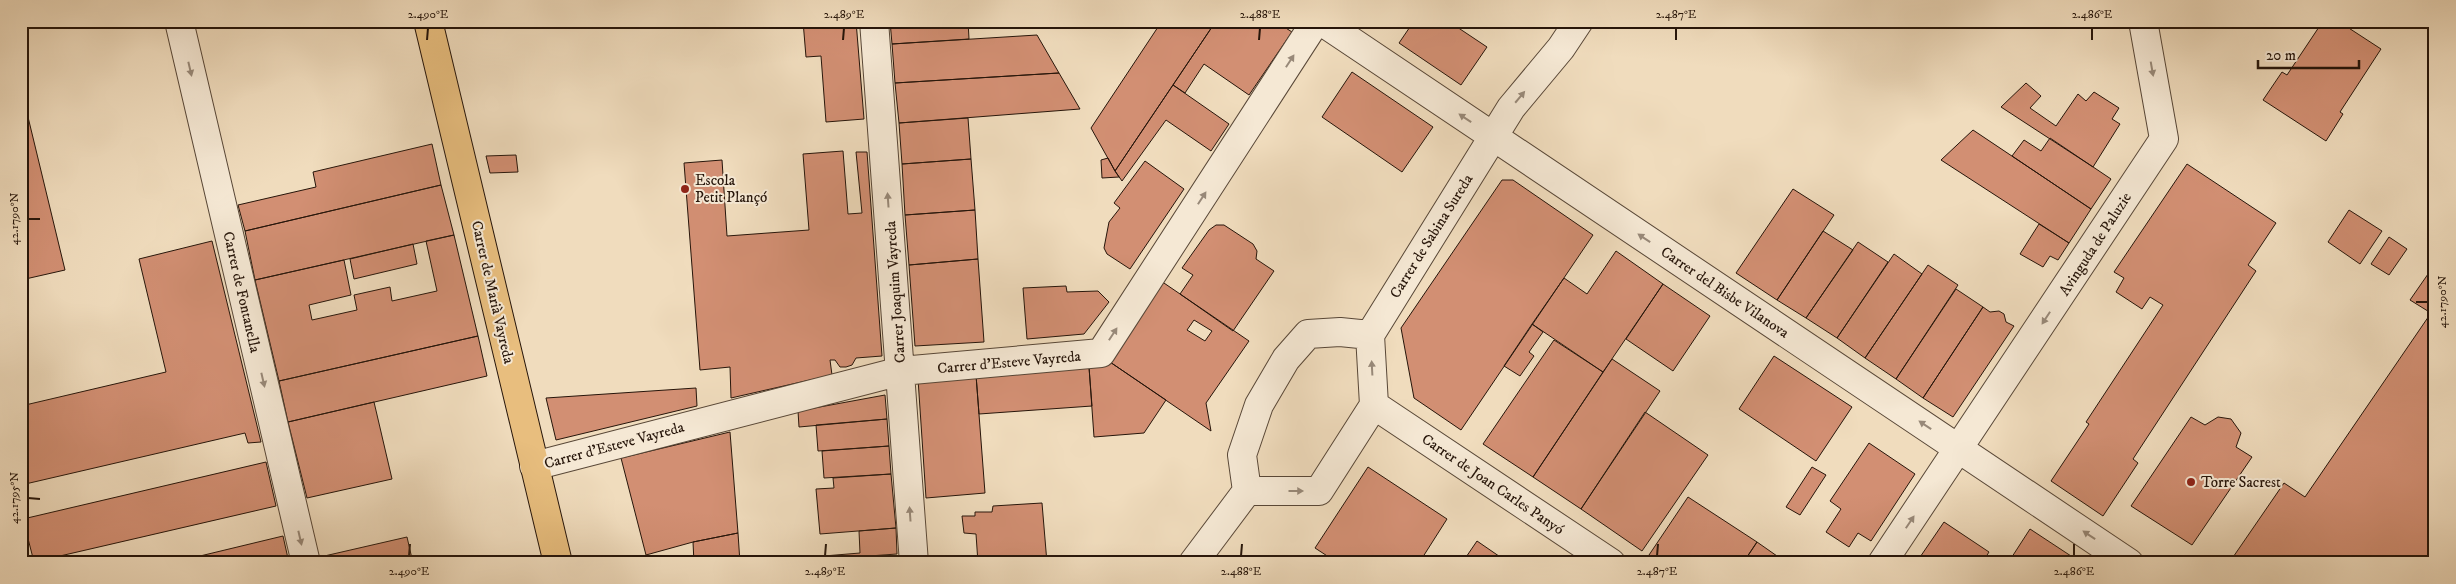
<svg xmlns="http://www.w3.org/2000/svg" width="2456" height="584" viewBox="0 0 2456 584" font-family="'IM FELL DW Pica',serif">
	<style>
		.building { fill: #d28f73; stroke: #26150a; fill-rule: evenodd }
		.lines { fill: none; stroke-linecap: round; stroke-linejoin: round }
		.minor-casing { stroke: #584737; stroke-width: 30 }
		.major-casing { stroke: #26150a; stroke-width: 30 }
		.minor { stroke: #f5e8d4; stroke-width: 28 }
		.major { stroke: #e8be7e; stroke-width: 28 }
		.oneway { fill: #988979 }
		.ticks { fill: none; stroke: #26150a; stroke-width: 2 }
		.poi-dot { fill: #8f2418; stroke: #f5e8d4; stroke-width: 2 }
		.labels { text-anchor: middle; stroke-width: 4; stroke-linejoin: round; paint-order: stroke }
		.poi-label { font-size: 15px; fill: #26150a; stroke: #f5e8d4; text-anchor: start }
		.street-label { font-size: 15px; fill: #26150a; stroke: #f5e8d4 }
		.neatline { fill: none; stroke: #26150a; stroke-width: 2 }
		.ticks-label { font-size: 12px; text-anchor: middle; fill: #26150a }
	</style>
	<rect width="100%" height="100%" fill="#f0dcbd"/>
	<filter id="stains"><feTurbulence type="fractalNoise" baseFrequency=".004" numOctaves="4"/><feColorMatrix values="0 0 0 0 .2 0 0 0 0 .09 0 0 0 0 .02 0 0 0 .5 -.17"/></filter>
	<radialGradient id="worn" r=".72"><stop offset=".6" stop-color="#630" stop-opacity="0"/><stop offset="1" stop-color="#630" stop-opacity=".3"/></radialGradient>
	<path class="building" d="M803 21H856L864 119 826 122 821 56 806 57Z
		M890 21H968L969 39 892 44Z
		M1162 21H1216L1115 171 1091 128Z
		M1216 21H1275L1292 32 1249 95 1204 64 1185 93 1173 85Z
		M1414 21H1448L1487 47 1461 85 1399 43Z
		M2323 21H2338L2381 49 2340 112 2343 114 2326 141 2263 100 2282 72 2287 75Z
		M1037 35 1059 73 895 83 892 44Z
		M1352 72 1433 127 1402 172 1322 117Z
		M1059 73 1080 109 899 123 895 83Z
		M2026 83 2041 96 2030 108 2056 126 2078 94 2086 101 2094 92 2119 108 2112 119 2120 124 2093 167 2001 107Z
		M1173 85 1229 124 1211 151 1166 120 1122 181 1115 171Z
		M21 88 65 270 21 280Z
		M968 118 971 159 902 164 899 123Z
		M1973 130 2091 209 2069 243 1941 160Z
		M2050 138 2111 179 2091 209 2012 156 2024 140 2041 151Z
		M432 144 441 185 245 231 238 205 316 187 313 172Z
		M843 151 848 214 862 213 856 152H867L882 356 856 358 852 365 846 367H840L835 360H830L832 375 731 398 730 367 700 370 684 163 722 160 727 236 809 230 803 154Z
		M516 155 518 172 490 173 486 156Z
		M1108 158 1115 171 1119 177 1102 178 1101 160Z
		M971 159 975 210 905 215 902 164Z
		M1145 161 1184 189 1130 269 1107 254 1104 248 1109 222 1120 208 1114 203Z
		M2187 164 2276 223 2248 265 2256 271 2133 459 2138 463 2103 516 2051 481 2089 424 2086 422 2163 305 2150 297 2142 309 2116 292 2124 278 2114 272Z
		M1502 180H1513L1593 235 1461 430 1414 398 1401 328Z
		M441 185 454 235 255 280 245 231Z
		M1793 189 1834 215 1777 300 1736 273Z
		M975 210 978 259 909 265 905 215Z
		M2349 210 2382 231 2360 264 2328 242Z
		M2039 224 2069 243 2058 260 2050 256 2043 267 2020 254Z
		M1216 225H1224L1253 244 1257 251 1256 259 1274 271 1233 331 1180 294 1193 275 1182 268 1209 230Z
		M1823 231 1853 250 1806 318 1777 300Z
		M454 235 478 336 279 381 255 280 344 260 351 295 309 305 312 320 357 310 354 295 390 287 392 301 437 291 426 241Z
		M2389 237 2407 249 2389 275 2371 264Z
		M212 241 261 442 248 443 245 433 21 485V406L166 372 139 259Z
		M1858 242 1888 262 1837 338 1806 318Z
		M413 244 417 264 354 279 350 259Z
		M1616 251 1663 284 1603 372 1532 324 1564 278 1587 294Z
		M1894 254 1922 274 1865 358 1837 338Z
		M978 259 984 342 915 346 909 265Z
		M2435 264V563H2229L2284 483 2305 497 2431 313 2410 300Z
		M1928 265 1958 285 1896 379 1865 358Z
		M1161 281 1249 341 1206 403 1211 431 1107 360ZM1194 320 1212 331 1205 341 1187 330Z
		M1663 284 1710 316 1673 371 1626 339Z
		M1066 286 1067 292 1098 291 1109 302 1084 334 1027 339 1023 288Z
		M1956 289 1983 307 1923 398 1896 379Z
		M1983 307 1990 312 1999 311 2004 314 2006 322 2014 326 1953 417 1923 398Z
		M1532 324 1543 332 1529 352 1534 356 1520 376 1504 366Z
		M478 336 487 376 288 422 279 381Z
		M1554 340 1603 372 1533 477 1483 444Z
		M1774 356 1852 407 1816 461 1739 409Z
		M1612 359 1660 391 1581 509 1533 477Z
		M1107 360 1166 400 1144 433 1094 437 1089 367 1103 366Z
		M1089 367 1092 406 979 414 976 375Z
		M976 375 985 493 926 498 918 379Z
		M696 388 697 406 556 440 546 398Z
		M885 395 887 419 799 427 798 411Z
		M374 402 392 479 307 498 288 422Z
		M1645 412 1708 455 1642 551 1581 509Z
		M2191 417 2205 425 2218 417 2231 419 2241 433 2236 447 2252 457 2192 545 2131 506Z
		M887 419 889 446 818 451 816 425Z
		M730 432 738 533 693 542 646 555 621 458Z
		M1869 443 1915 474 1871 541 1858 533 1849 547 1826 532 1841 509 1830 501Z
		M889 446 891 474 824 478 822 451Z
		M266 462 276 506 34 562 23 519Z
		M1368 467 1447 519 1419 563H1338L1315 548Z
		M1812 467 1826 475 1800 515 1786 507Z
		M891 474 896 528 820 534 816 489 834 488 833 478Z
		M1688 497 1757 542 1743 563H1660L1649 555Z
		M1042 503 1047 563H978L976 534 964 533 962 516H975V512H992L993 506Z
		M1944 522 1989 552 1982 563H1916Z
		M896 528 897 554 869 556V563H740L860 553 859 531Z
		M2030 529 2071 556 2067 563H2008Z
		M738 533 740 563H694L693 542Z
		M283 536 289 563H171Z
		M407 537 413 563H322L320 557Z
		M1477 541 1509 563H1462Z
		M1757 542 1787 563H1743Z"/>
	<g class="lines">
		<defs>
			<path id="minor" d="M179 21 306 563
				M874 21 914 563
				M1321 21 2129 563
				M1370 335 1511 108 1561 48 1579 21
				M1374 405 1611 563
				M534 466 901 371 1101 353 1316 21
				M1247 491H1319L1374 405 1370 335
				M1247 491 1242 455 1259 405 1286 359 1308 334 1340 332 1370 335
				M1193 563 1247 491
				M1882 563 2164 139 2143 21"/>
			<path id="major" d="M428 21 558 563"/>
		</defs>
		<use href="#minor" class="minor-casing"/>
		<use href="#major" class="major-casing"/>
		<use href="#minor" class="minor"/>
		<use href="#major" class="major"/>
	</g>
	<defs><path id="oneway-solid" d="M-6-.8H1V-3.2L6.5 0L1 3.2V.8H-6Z" transform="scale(1.25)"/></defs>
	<g class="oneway">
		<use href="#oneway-solid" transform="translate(1290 61) rotate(-57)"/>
		<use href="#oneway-solid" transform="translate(190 69) rotate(77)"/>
		<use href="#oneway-solid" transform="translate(2152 69) rotate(80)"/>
		<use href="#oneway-solid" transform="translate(1520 97) rotate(-50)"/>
		<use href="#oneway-solid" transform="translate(1465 118) rotate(-146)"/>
		<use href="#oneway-solid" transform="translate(1202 198) rotate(-57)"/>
		<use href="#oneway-solid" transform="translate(888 200) rotate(-94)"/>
		<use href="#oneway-solid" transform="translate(1644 238) rotate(-146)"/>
		<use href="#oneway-solid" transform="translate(2046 318) rotate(123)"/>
		<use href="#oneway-solid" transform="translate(1113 334) rotate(-57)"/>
		<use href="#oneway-solid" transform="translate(1372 368) rotate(-93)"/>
		<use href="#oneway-solid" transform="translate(263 380) rotate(77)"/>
		<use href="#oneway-solid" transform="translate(1925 425) rotate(-146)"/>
		<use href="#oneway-solid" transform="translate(1296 491)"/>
		<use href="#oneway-solid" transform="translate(910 514) rotate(-94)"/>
		<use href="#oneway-solid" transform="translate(1910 522) rotate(-56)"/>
		<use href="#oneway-solid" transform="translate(2089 535) rotate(-146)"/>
		<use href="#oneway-solid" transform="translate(300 538) rotate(77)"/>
	</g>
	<path class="ticks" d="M427 40 428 28M843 40 844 28M1259 40 1260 28M1676 40V28M2092 40V28M28 219H40M2416 302H2428M28 498 40 499M409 556 410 544M825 556 826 544M1241 556 1242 544M1657 556 1658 544M2074 556V544"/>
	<g class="poi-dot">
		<circle cx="685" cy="189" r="5"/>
		<circle cx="2191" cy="482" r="5"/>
	</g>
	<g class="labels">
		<g class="poi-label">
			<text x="695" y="185">Escola<tspan x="695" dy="17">Petit Plançó</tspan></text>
			<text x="2201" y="487">Torre Sacrest</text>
		</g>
		<g class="street-label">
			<text transform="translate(1431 236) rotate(-58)" y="5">Carrer de Sabina Sureda</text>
			<text transform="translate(2095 244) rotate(-57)" y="5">Avinguda de Paluzie</text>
			<text transform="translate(242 292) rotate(77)" y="5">Carrer de Fontanella</text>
			<text transform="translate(493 292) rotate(77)" y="5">Carrer de Marià Vayreda</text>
			<text transform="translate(895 292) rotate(-94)" y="5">Carrer Joaquim Vayreda</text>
			<text transform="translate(1725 292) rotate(34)" y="5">Carrer del Bisbe Vilanova</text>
			<text transform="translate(1009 362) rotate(-5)" y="5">Carrer d'Esteve Vayreda</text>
			<text transform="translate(614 445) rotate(-15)" y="5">Carrer d'Esteve Vayreda</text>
			<text transform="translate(1493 484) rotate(34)" y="5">Carrer de Joan Carles Panyó</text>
		</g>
	</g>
	<rect width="2456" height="584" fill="none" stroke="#f0dcbd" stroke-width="55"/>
	<path d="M2258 60v8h101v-8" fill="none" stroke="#26150a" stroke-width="2.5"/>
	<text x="2266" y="60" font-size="15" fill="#26150a" stroke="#f5e8d4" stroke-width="4" paint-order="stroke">20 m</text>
	<rect x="28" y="28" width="2400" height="528" class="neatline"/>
	<g class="ticks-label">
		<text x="428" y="18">2.490°E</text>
		<text x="844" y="18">2.489°E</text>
		<text x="1260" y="18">2.488°E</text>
		<text x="1676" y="18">2.487°E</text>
		<text x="2092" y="18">2.486°E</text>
		<text transform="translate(14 219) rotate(-90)" y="4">42.1790°N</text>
		<text transform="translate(2442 302) rotate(-90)" y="4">42.1790°N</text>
		<text transform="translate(14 498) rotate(-90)" y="4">42.1795°N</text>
		<text x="409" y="575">2.490°E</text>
		<text x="825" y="575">2.489°E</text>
		<text x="1241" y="575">2.488°E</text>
		<text x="1657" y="575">2.487°E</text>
		<text x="2074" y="575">2.486°E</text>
	</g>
	<rect width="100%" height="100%" filter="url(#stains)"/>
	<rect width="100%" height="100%" fill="url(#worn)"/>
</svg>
